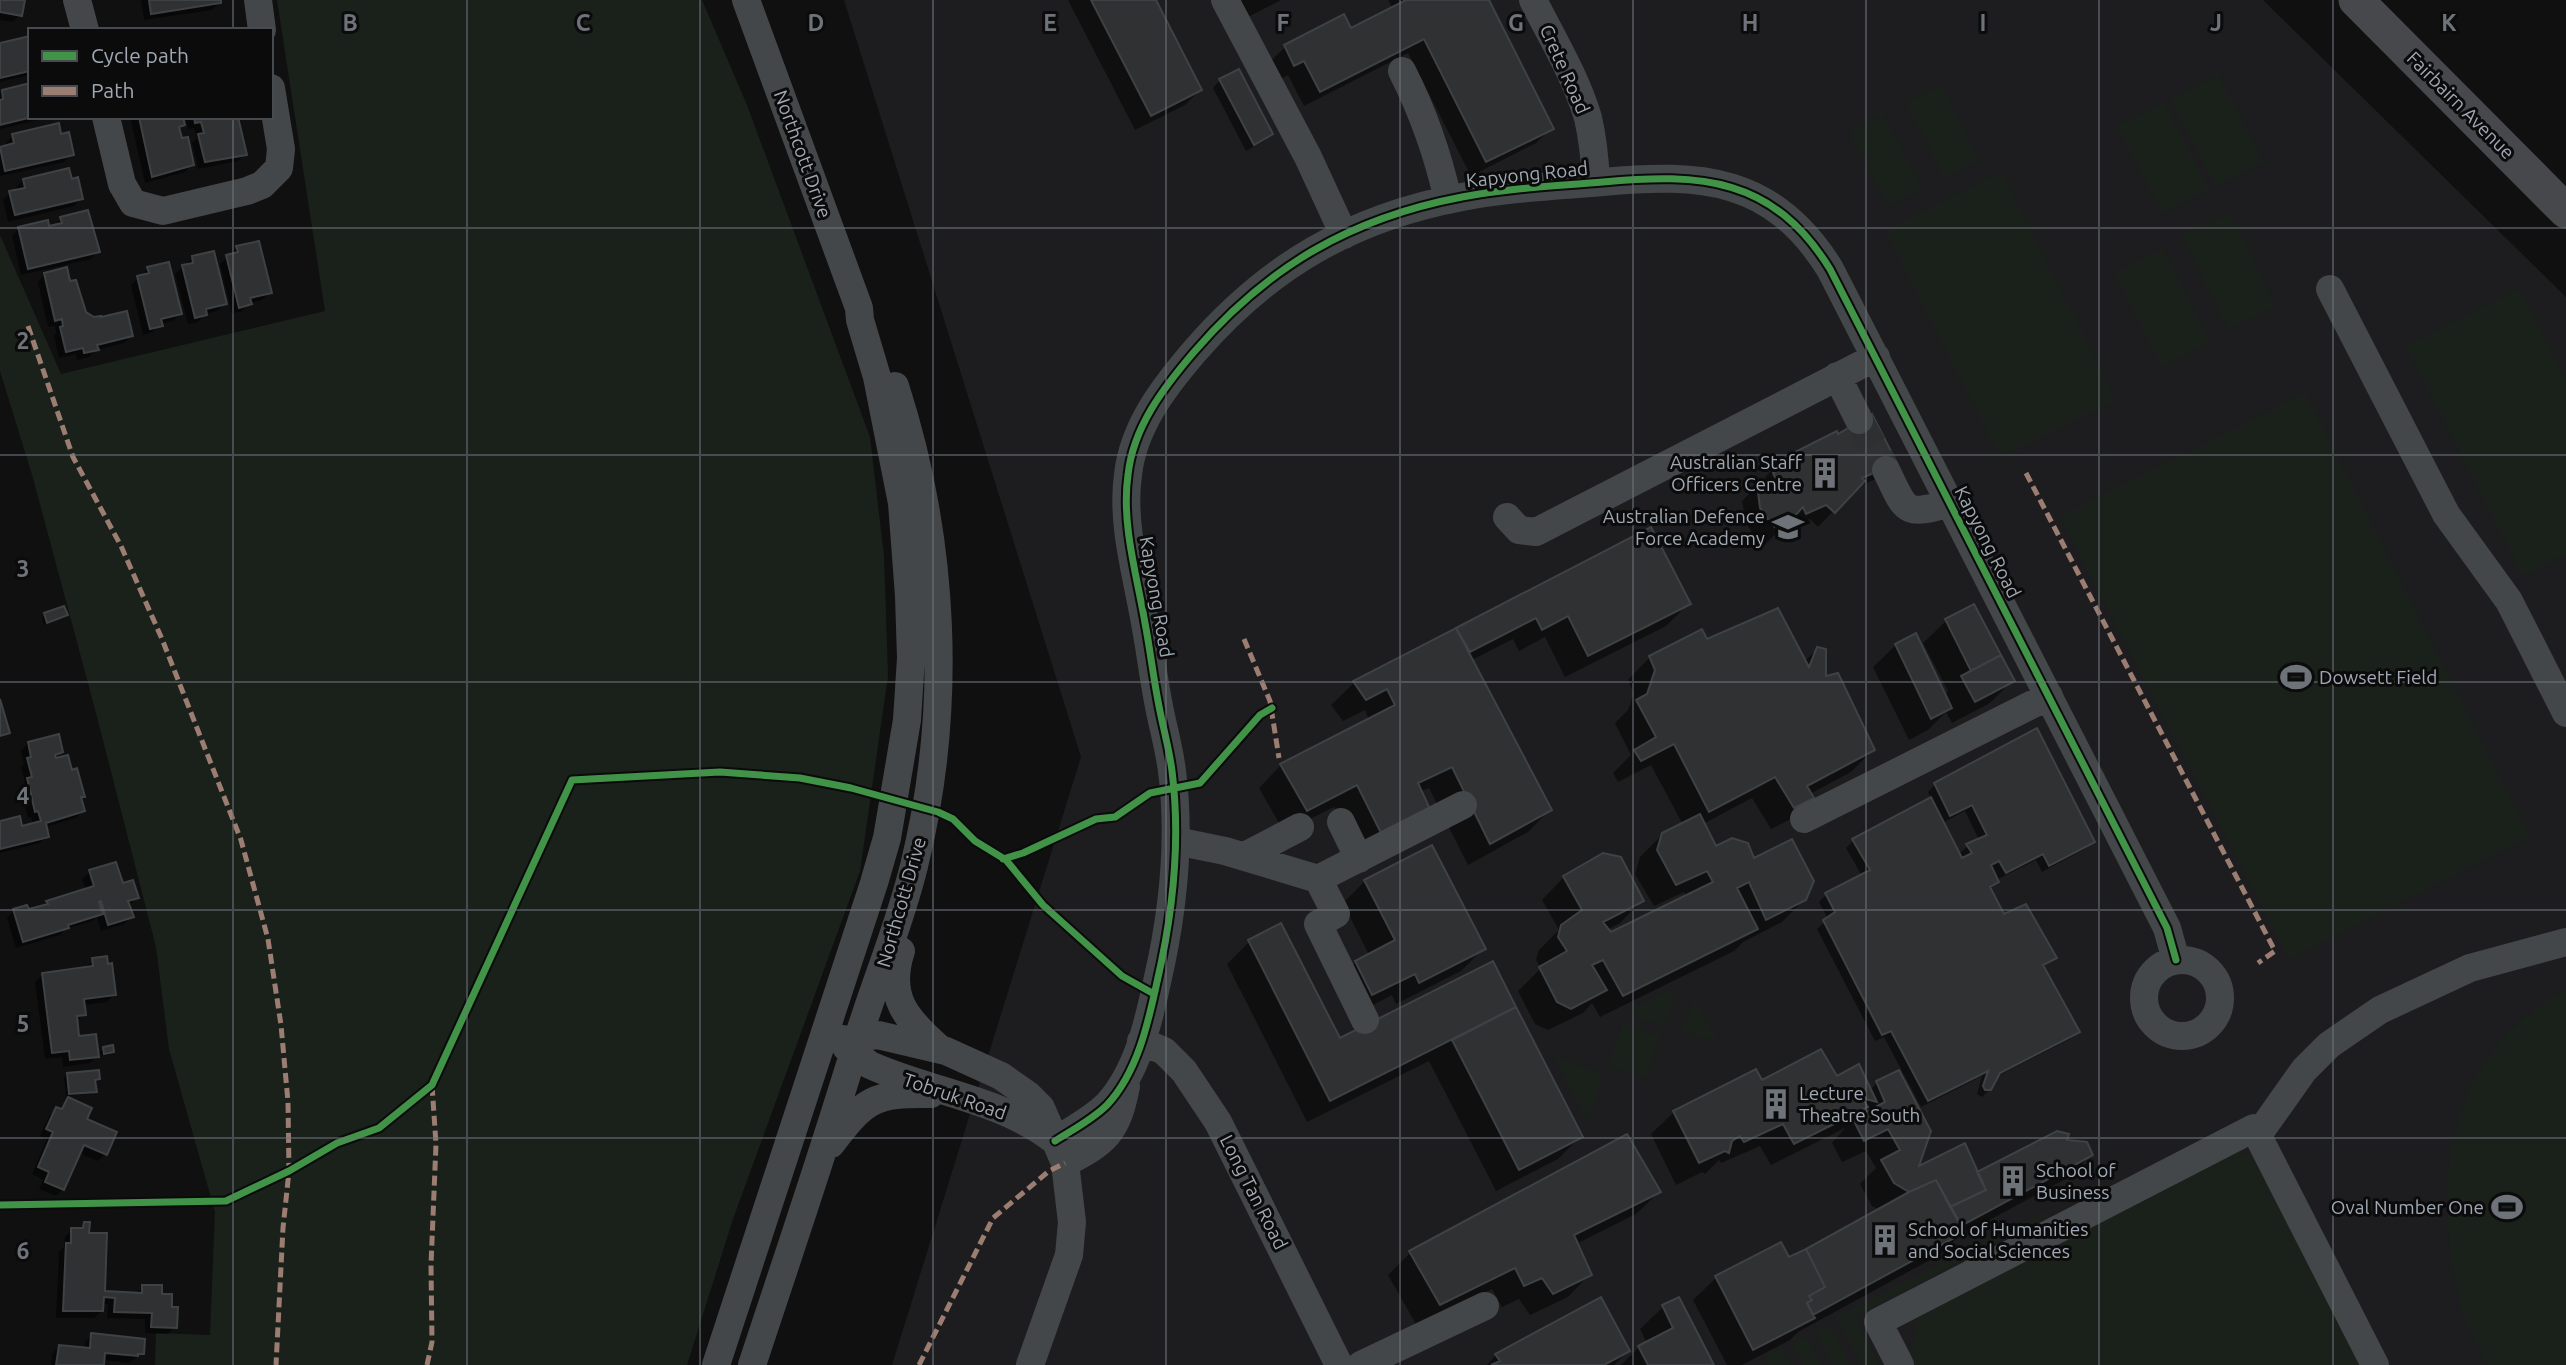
<svg xmlns="http://www.w3.org/2000/svg" width="2566" height="1365" viewBox="0 0 2566 1365" font-family="Ubuntu,sans-serif">
	<style>
		.built { fill: #1d1d1f }
		.green { fill: #1a211a }
		.shadow { fill: #0007; fill-rule: evenodd }
		.building { fill: #303133; stroke: #3e4244; stroke-width: 2 }
		.lines { fill: none; stroke-linecap: round; stroke-linejoin: round }
		.minor-tunnel { stroke: #2d2f31; stroke-width: 28; stroke-dasharray: 28 14; stroke-linecap: butt }
		.minor { stroke: #444749; stroke-width: 28 }
		.major { stroke: #46484b; stroke-width: 35 }
		.quiet { stroke: #9b7d72; stroke-width: 5; stroke-dasharray: 10 5; stroke-linecap: butt }
		.cycleway-casing { stroke: #0b0b0c; stroke-width: 11 }
		.cycleway { stroke: #419447; stroke-width: 7 }
		.grid { fill: none; stroke: #6e737a; stroke-width: 2; stroke-opacity: 0.55 }
		.labels { text-anchor: middle; stroke-width: 6; stroke-linejoin: round; paint-order: stroke }
		.street-label { font-size: 19px; fill: #a0a9b3; stroke: #0b0b0c }
		.poi-label { font-size: 19px; fill: #a0a9b3; stroke: #0b0b0c; text-anchor: start }
		.grid-label { font-size: 23px; text-anchor: middle; font-weight: bold; fill: #6e737a; stroke: #0b0b0c; stroke-width: 6; stroke-linejoin: round; paint-order: stroke }
	</style>
	<rect width="100%" height="100%" fill="#101010"/>
	<path class="built" d="M844 0H2263L2566 297V1365H892L1081 757Z"/>
	<path class="green" d="M277 0H702L747 105 870 437 884 556 888 676 860 871 733 1219 687 1365H155L156 1333 210 1335 215 1212 169 1049 156 947 96 713 33 478 0 371V235L61 374 325 311Z
		M2218 74 2263 162 2216 186 2171 99Z
		M1941 85 1979 160 1944 177 1906 102Z
		M2164 102 2209 190 2162 213 2117 126Z
		M1883 114 1922 189 1888 206 1849 132Z
		M2001 171 2116 399 2000 457 1886 231Z
		M2230 213 2276 307 2228 330 2182 236Z
		M2163 249 2210 343 2162 367 2115 273Z
		M2519 288 2566 380V554L2523 576 2406 346Z
		M2305 393 2530 837 2289 959 2060 517Z
		M2566 989V1365H2487C2478 1346 2467 1326 2461 1306 2439 1225 2439 1125 2490 1055 2510 1027 2537 1007 2566 989Z
		M1669 990 1675 995 1664 1026 1626 1013Z
		M1695 999 1718 1042 1681 1031Z
		M1623 1023 1661 1036 1646 1078 1608 1065Z
		M1554 1057 1603 1073 1587 1121Z
		M2234 1148 2246 1155 2259 1154 2368 1365H1911L1904 1352 1915 1345 1917 1325 1906 1315Z
		M2043 1212 2051 1215 1855 1316 1880 1365H1862L1839 1321 1837 1322 1834 1318Z
		M1830 1325 1850 1365H1833L1816 1332Z
		M1806 1337 1821 1365H1803L1792 1344Z
		M1782 1348 1791 1365H1764L1769 1362 1766 1356Z"/>
	<path class="shadow" d="M0 0H23L20 15 13 22 0 20Z
		M141 0H219V3L212 10 144 20Z
		M1068 0H1154L1200 90 1185 105 1135 130Z
		M1237 0H1281L1246 18Z
		M1388 0H1487L1552 128 1536 143 1471 176 1408 53 1304 106 1288 75 1279 80 1270 62 1285 47 1350 30 1393 9Z
		M30 38V75L0 82V45Z
		M1220 80 1271 134 1264 141 1246 151 1213 88Z
		M2 91 30 117H51L0 129V94Z
		M130 117H182L183 124 178 130 192 164 185 172 145 183Z
		M185 117H237L245 154 238 161 198 169 192 143 197 139 194 128 188 129Z
		M13 136H60L72 154 64 162 0 176V149L7 147 6 143Z
		M23 180 71 181 81 199 74 206 8 222 3 200 10 193 17 191 16 188Z
		M61 219 98 251 91 259 21 275 12 236 19 228 53 227Z
		M237 248 270 293 262 300 250 303 242 311 232 314 220 264Z
		M193 258 225 303 217 311 205 314 198 322 188 324 175 274Z
		M148 268 180 314 173 321 160 324 153 332 143 335 131 285Z
		M45 274 68 283 84 313 131 336 124 343 96 350 89 357 77 360 76 354 59 358 54 336 56 333 55 326 48 327 38 282Z
		M1780 462H1895L1880 477 1856 488 1818 527 1810 519 1791 528 1788 521 1764 546 1755 537 1746 523 1742 501 1758 485 1767 481 1765 477Z
		M1650 530 1689 603 1666 626 1565 677 1545 637 1519 651 1513 639 1472 660 1550 810 1528 832 1468 865 1429 788 1420 792 1359 856 1334 807 1284 832 1259 788 1281 765 1369 720 1365 710 1343 721 1331 705 1354 683Z
		M1974 606 2012 681 1990 703 1952 723 1946 712 1928 730 1909 740 1873 667 1896 645 1944 695 1948 691 1923 643 1946 621Z
		M45 615H66L44 625 42 618Z
		M1706 642 1804 662 1817 649 1824 679 1873 750 1851 772 1810 794 1812 797 1789 820 1771 829 1752 798 1703 824 1715 848 1753 860 1805 899 1782 922 1743 942 1734 951 1600 1017 1592 1003 1583 1013 1548 1030 1535 1024 1518 991 1541 968 1536 960 1539 950 1559 930 1542 900 1564 877 1642 901 1620 923 1607 930 1610 934 1687 897 1684 892 1654 906 1635 874 1640 857 1663 834 1682 823 1651 765 1618 782 1613 773 1631 755 1615 723 1628 710 1634 693 1628 680 1650 657Z
		M28 743 61 752 53 760 83 796 80 799 83 811 76 818 45 827 47 836 40 843 0 853V823L21 828 33 825 31 817 28 818 20 787 25 782 21 767 24 764 21 751Z
		M1935 784 2093 841 2085 849 2042 872 2036 860 1996 880 1989 890 2003 917 2055 958 2042 968 2078 1032 2070 1039 1996 1077 1990 1089 1982 1097 1977 1094 1982 1076 1921 1107 1884 1037 1875 1041 1817 929 1828 919 1819 902 1826 895 1862 876 1846 848 1853 841 1931 799 1928 792ZM1965 811 1979 840 1968 846 1960 853 1964 859 1961 861 1942 823Z
		M90 872 122 885 137 898 129 905 132 917 124 924 101 931 97 917 93 921 65 929 60 935 16 948 7 918 14 910 28 912 42 907 47 902 86 890 82 879Z
		M1365 881 1484 948 1461 971 1396 1004 1392 995 1350 1017 1333 984 1356 962 1369 955 1343 903Z
		M1249 942 1339 1041 1492 963 1580 1137 1558 1159 1496 1191 1429 1061 1307 1122 1227 964Z
		M93 959 114 994 107 1002 83 1005 84 1014 76 1022 77 1038 97 1056 90 1063 63 1067 62 1057 45 1059 35 982 43 974 86 969Z
		M103 1049 112 1052 109 1055 101 1056 100 1052Z
		M67 1074 98 1079 94 1083 95 1091 92 1094 66 1096 64 1078Z
		M1836 1078 1870 1090 1877 1083 1916 1169 1976 1174 2065 1142 2091 1155 2069 1177 1958 1237 1941 1254 1798 1332 1790 1340 1742 1365H1727L1693 1300 1716 1278 1780 1244 1788 1260 1879 1210 1872 1206 1860 1184 1876 1168 1866 1151 1842 1162 1832 1143 1845 1128 1771 1165 1760 1146 1721 1163 1719 1160 1705 1174 1702 1172 1676 1185 1651 1134 1674 1112 1761 1083Z
		M68 1099 84 1120 105 1154 98 1161 79 1153 63 1189 56 1196 39 1189 43 1180 32 1174 47 1139 40 1136 49 1116 56 1109 59 1110Z
		M1626 1136 1659 1192 1636 1214 1576 1244 1590 1274 1568 1297 1530 1315 1519 1299 1502 1307 1492 1289 1417 1326 1388 1275 1410 1253Z
		M85 1224 103 1293 135 1294 143 1287 160 1295 175 1327 168 1334 145 1333V1319L107 1318 108 1304H102V1311L94 1318H56L59 1252 64 1247 65 1237 72 1230H78Z
		M1678 1299 1712 1365H1621L1639 1347 1647 1343 1640 1329 1663 1307Z
		M92 1335 142 1353 129 1363 103 1360 102 1365H51L52 1354 59 1347 84 1349 85 1342Z
		M1628 1351 1614 1365H1487L1496 1355Z"/>
	<path class="building" d="M0 0H25L22 16 0 12Z
		M149 0H221V3L151 14Z
		M1091 0H1156L1202 90 1151 116Z
		M1406 0H1489L1554 129 1486 162 1424 39 1320 92 1304 61 1294 66 1284 45 1344 14 1351 28Z
		M30 36V71L0 78V43Z
		M1239 69 1273 134 1254 145 1219 79Z
		M30 83V117H32L0 125V100L3 99 2 90Z
		M139 117H183L185 125 179 127 182 138 188 137 194 165 152 177Z
		M194 117H238L247 155 205 162 198 134 204 133 201 122 195 123Z
		M59 123 61 134 69 132 74 155 5 171 0 147 14 143 12 134Z
		M69 168 72 179 78 177 83 199 15 215 9 191 25 188 23 179Z
		M88 210 100 252 28 269 18 227 48 220 49 226 62 223 60 217Z
		M259 241 272 293 250 298 252 304 239 308 226 255 238 252 236 246Z
		M214 251 227 304 206 309 207 315 195 318 182 265 193 263 192 256Z
		M169 262 182 314 161 319 163 326 150 329 137 276 149 273 147 267Z
		M67 267 70 281 76 280 86 312 94 317 101 316V317L127 311 133 336 97 345 99 350 84 353 83 348 66 352 60 327 63 326 62 319 55 321 44 273Z
		M1872 414 1897 463 1862 478 1865 481 1835 513 1826 505 1806 514 1803 507 1780 532 1770 522 1760 508 1757 484 1777 481 1773 473 1782 467 1779 460 1837 431 1838 434Z
		M1651 527 1691 604 1588 656 1568 616 1542 630 1536 618 1470 652 1456 628Z
		M1974 604 2001 655 1971 671 1945 619Z
		M64 606 68 615 47 623 44 613Z
		M1778 608 1809 667 1817 647 1826 649V676L1838 673 1875 750 1807 786 1814 798 1794 808 1775 777 1709 812 1674 744 1641 761 1634 750 1656 737 1636 700 1647 694 1655 670 1649 656 1702 629 1707 639Z
		M1456 628 1552 810 1490 844 1452 767 1418 783 1430 809 1382 835 1357 785 1307 811 1280 764 1395 705 1387 689 1366 700 1353 681Z
		M1916 633 1952 708 1931 719 1895 644Z
		M2001 655 2015 681 1975 702 1961 676Z
		M0 699 10 733 0 736Z
		M2037 728 2095 842 2049 866 2043 854 2006 873 1999 861 1991 865 1999 882 1990 887 2004 914 2026 904 2057 958 2043 965 2080 1032 2000 1073 1991 1090H1985L1983 1086 1988 1071 1928 1101 1891 1031 1882 1035 1823 920 1835 912 1825 893 1870 870 1852 839 1931 797 1962 858 1972 853 1966 844 1987 835 1972 805 1950 816 1934 783Z
		M59 734 63 752 55 755 56 758 68 755 72 770 77 768 85 797H81L85 811 46 823 49 837 0 849V821L20 816 22 826 41 821 38 811 35 812 27 778 32 777 27 758 31 757 28 742Z
		M1700 814 1716 846 1732 838 1748 843 1754 858 1792 839 1814 881 1806 900 1766 920 1749 882 1737 888 1758 929 1623 996 1603 960 1592 965 1607 990 1571 1009 1557 1002 1539 967 1567 951 1558 937 1561 925 1582 910 1563 876 1603 853 1621 857 1644 901 1603 922 1611 932 1713 882 1707 871 1676 885 1657 850 1662 833Z
		M1432 845 1486 949 1419 983 1415 974 1372 995 1355 961 1395 940 1364 880Z
		M116 862 123 883 133 880 139 898 128 901 134 917 108 925 101 901 99 902 103 914 68 925 69 928 23 942 13 909 27 905 29 909 48 904 46 901 94 886 89 870Z
		M1281 923 1340 1038 1493 961 1516 1007 1330 1101 1248 940Z
		M107 956 108 964 112 963 116 995 84 999 86 1015 77 1016 79 1036 96 1034 99 1057 70 1060 69 1051 52 1053 42 973 93 966 92 958Z
		M1516 1007 1583 1137 1519 1170 1452 1040Z
		M113 1045 114 1052 104 1054 103 1047Z
		M1821 1049 1837 1076 1859 1064 1877 1102 1862 1098 1868 1107 1794 1144 1783 1124 1744 1142 1740 1136 1732 1141 1729 1153 1725 1151 1699 1163 1673 1111 1756 1069 1762 1080Z
		M99 1070 100 1079 95 1080 97 1092 69 1094 67 1073Z
		M1899 1070 1931 1131 1919 1166 1965 1143 1986 1190 1950 1207 1936 1180 1909 1192 1894 1183 1881 1160 1900 1150 1888 1129 1864 1141 1853 1119 1885 1102 1876 1081Z
		M68 1097 92 1108 87 1119 117 1132 107 1155 84 1145 64 1190 45 1182 49 1172 38 1167 53 1132 46 1129 56 1107 62 1109Z
		M2057 1131 2069 1134 2067 1140 2087 1142 2093 1155 1961 1226 1950 1207 1986 1190 1977 1172Z
		M1627 1134 1661 1192 1574 1235 1592 1275 1553 1294 1542 1278 1524 1286 1515 1268 1440 1305 1409 1251Z
		M1936 1180 1965 1232 1813 1315 1807 1303 1812 1300 1809 1296 1825 1287 1806 1249 1909 1192Z
		M84 1222H90L89 1233H107L105 1291 142 1293V1285H162V1294H172V1307H178L177 1328 151 1327 152 1313 114 1312 115 1298 104 1297 103 1311H63L66 1243H71V1228H83Z
		M1781 1242 1789 1257 1806 1249 1825 1287 1809 1296 1812 1300 1807 1303 1815 1318 1753 1350 1715 1276Z
		M1601 1297 1630 1351 1604 1365H1491L1500 1361 1495 1354Z
		M1679 1297 1714 1365H1648L1638 1346 1673 1328 1662 1305Z
		M91 1333 145 1339 144 1354H138V1356L105 1353 104 1365H56L59 1345 90 1348Z"/>
	<g class="lines">
		<path class="minor-tunnel" d="M1859 420 1886 470"/>
		<path class="minor" d="M77 0 85 30
			M258 0 262 30
			M1225 0 1308 157 1344 235
			M1533 0C1552 38 1576 77 1588 118 1593 139 1595 161 1596 182
			M1402 71C1423 112 1438 155 1448 200
			M106 117 122 184 133 203 163 211 247 191 262 185 279 168 281 149 271 88
			M2330 289 2446 514 2509 601 2566 713
			M1837 376 1859 420
			M1886 470C1906 511 1903 517 1950 503
			M1507 517 1519 530 1536 532 1876 357
			M1804 819 2049 696
			M1341 822 1359 859
			M1176 841 1225 851 1318 879 1336 914 1318 924 1365 1020
			M1245 856 1300 827
			M1318 879 1463 805
			M901 951C886 997 906 1019 939 1048
			M2144 998a38 38 0 1 1 76 0a38 38 0 1 1-76 0Z
			M843 1039 853 1053 870 1065C930 1092 1002 1099 1055 1141
			M1141 1041 1164 1051 1184 1071 1218 1122 1339 1365
			M846 1047 862 1037 878 1035 946 1051 1001 1076 1028 1095 1041 1108 1065 1163 1072 1222 1069 1255 1030 1365
			M2258 1135 2304 1070 2329 1045 2380 1010 2470 968 2566 942
			M1055 1141C1072 1130 1092 1120 1107 1105 1137 1073 1148 1024 1157 982 1173 913 1181 842 1172 771 1169 747 1162 724 1158 701 1153 675 1150 649 1145 623 1137 576 1121 523 1128 475 1133 427 1164 387 1194 352 1268 266 1351 218 1462 197 1508 188 1556 186 1603 182 1701 173 1773 177 1830 269L2167 928 2176 960
			M831 1144C865 1099 874 1093 931 1094
			M1065 1163C1106 1142 1117 1133 1126 1086
			M716 1365 874 883 887 838 907 720 911 658 909 596 902 503 877 377 860 320 859 308 746 0
			M752 1365C787 1259 823 1154 855 1048 873 987 899 928 914 866 953 708 945 541 895 386
			M1361 1365 1485 1306
			M1900 1365 1878 1322 2254 1128 2375 1365"/>
		<path class="major" d="M2356 0 2566 211"/>
		<path class="quiet" d="M28 326 73 457 121 546 162 639 241 840 268 939 281 1025 288 1102 289 1171 283 1228 276 1365
			M2026 473 2275 951 2258 963
			M1244 639 1270 701 1279 758
			M427 1365 432 1342 431 1265 436 1144 432 1085
			M919 1365 993 1218 1049 1171 1065 1163"/>
		<defs>
			<path id="cycleway" d="M1003 859 1023 853 1096 819 1115 817 1150 793 1200 783 1260 715 1272 708
				M1055 1141C1072 1130 1092 1120 1107 1105 1137 1073 1148 1024 1157 982 1173 913 1181 842 1172 771 1169 747 1162 724 1158 701 1153 675 1150 649 1145 623 1137 576 1121 523 1128 475 1133 427 1164 387 1194 352 1268 266 1351 218 1462 197 1508 188 1556 186 1603 182 1701 173 1773 177 1830 269L2167 928 2176 960
				M0 1205 226 1201 289 1171 337 1143 379 1128 432 1085 572 780 720 772 800 778 851 788 938 812 953 819 975 841 1006 860 1043 905 1122 976 1154 994"/>
		</defs>
		<use href="#cycleway" class="cycleway-casing"/>
		<use href="#cycleway" class="cycleway"/>
	</g>
	<path class="grid" d="M233 0V30M467 0V1365M700 0V1365M933 0V1365M1166 0V1365M1400 0V1365M1633 0V1365M1866 0V1365M2099 0V1365M2333 0V1365M233 117V1365M0 228H2566M0 455H2566M0 682H2566M0 910H2566M0 1138H2566"/>
	<defs>
		<symbol id="building-bare" viewBox="-9 -9 18 18"><path d="M-4-6H4V6H1V3H-1V6H-4ZM-2.5-4.3h1.7v1.8h-1.7ZM.8-4.3h1.7v1.8H.8ZM-2.5-1h1.7V.8h-1.7ZM.8-1h1.7V.8H.8Z" fill="#6e737a" stroke="#0b0b0c" stroke-width="2.5" paint-order="stroke"/></symbol>
		<symbol id="university-bare" viewBox="-9 -9 18 18"><path d="M0-5L7-2L0 1L-7-2ZM-4 1L0 2.5L4 1V4Q0 6-4 4Z" fill="#6e737a" stroke="#0b0b0c" stroke-width="2.5" paint-order="stroke"/></symbol>
		<symbol id="stadium-bare" viewBox="-9 -9 18 18"><path d="M0-5a6.5 5 0 1 0 0 10a6.5 5 0 1 0 0-10ZM-3.5-1.8h7v3.6h-7Z" fill="#6e737a" stroke="#0b0b0c" stroke-width="2.5" paint-order="stroke"/></symbol>
	</defs>
	<g fill-rule="evenodd">
		<use href="#building-bare" x="1803" y="451" width="44" height="44"/>
		<use href="#university-bare" x="1766" y="505" width="44" height="44"/>
		<use href="#stadium-bare" x="2274" y="655" width="44" height="44"/>
		<use href="#building-bare" x="1754" y="1082" width="44" height="44"/>
		<use href="#building-bare" x="1991" y="1159" width="44" height="44"/>
		<use href="#stadium-bare" x="2485" y="1185" width="44" height="44"/>
		<use href="#building-bare" x="1863" y="1218" width="44" height="44"/>
	</g>
	<g class="labels">
		<g class="street-label">
			<text transform="translate(1565 69) rotate(66)" y="7">Crete Road</text>
			<text transform="translate(2461 105) rotate(45)" y="7">Fairbairn Avenue</text>
			<text transform="translate(803 154) rotate(70)" y="7">Northcott Drive</text>
			<text transform="translate(1527 174) rotate(-6)" y="7">Kapyong Road</text>
			<text transform="translate(1988 542) rotate(63)" y="7">Kapyong Road</text>
			<text transform="translate(1157 597) rotate(80)" y="7">Kapyong Road</text>
			<text transform="translate(901 902) rotate(-74)" y="7">Northcott Drive</text>
			<text transform="translate(955 1096) rotate(19)" y="7">Tobruk Road</text>
			<text transform="translate(1254 1192) rotate(63)" y="7">Long Tan Road</text>
		</g>
		<g class="poi-label">
			<text x="1802" y="469" text-anchor="end">Australian Staff<tspan x="1802" dy="22">Officers Centre</tspan></text>
			<text x="1765" y="523" text-anchor="end">Australian Defence<tspan x="1765" dy="22">Force Academy</tspan></text>
			<text x="2319" y="684">Dowsett Field</text>
			<text x="1799" y="1100">Lecture<tspan x="1799" dy="22">Theatre South</tspan></text>
			<text x="2036" y="1177">School of<tspan x="2036" dy="22">Business</tspan></text>
			<text x="2484" y="1214" text-anchor="end">Oval Number One</text>
			<text x="1908" y="1236">School of Humanities<tspan x="1908" dy="22">and Social Sciences</tspan></text>
		</g>
	</g>
	<g class="grid-label">
		<text x="350" y="31">B</text>
		<text x="583" y="31">C</text>
		<text x="816" y="31">D</text>
		<text x="1050" y="31">E</text>
		<text x="1283" y="31">F</text>
		<text x="1516" y="31">G</text>
		<text x="1750" y="31">H</text>
		<text x="1983" y="31">I</text>
		<text x="2216" y="31">J</text>
		<text x="2449" y="31">K</text>
		<text x="23" y="349">2</text>
		<text x="23" y="577">3</text>
		<text x="23" y="804">4</text>
		<text x="23" y="1032">5</text>
		<text x="23" y="1259">6</text>
	</g>
	<rect x="28" y="28" width="245" height="91" fill="#0b0b0c" stroke="#474a4f" stroke-width="2"/>
	<rect x="42" y="51" width="35" height="10" fill="#419447" stroke="#474a4f" stroke-width="2"/>
	<text x="91" y="63" font-size="21" fill="#a0a9b3">Cycle path</text>
	<rect x="42" y="86" width="35" height="10" fill="#9b7d72" stroke="#474a4f" stroke-width="2"/>
	<text x="91" y="98" font-size="21" fill="#a0a9b3">Path</text>
</svg>
